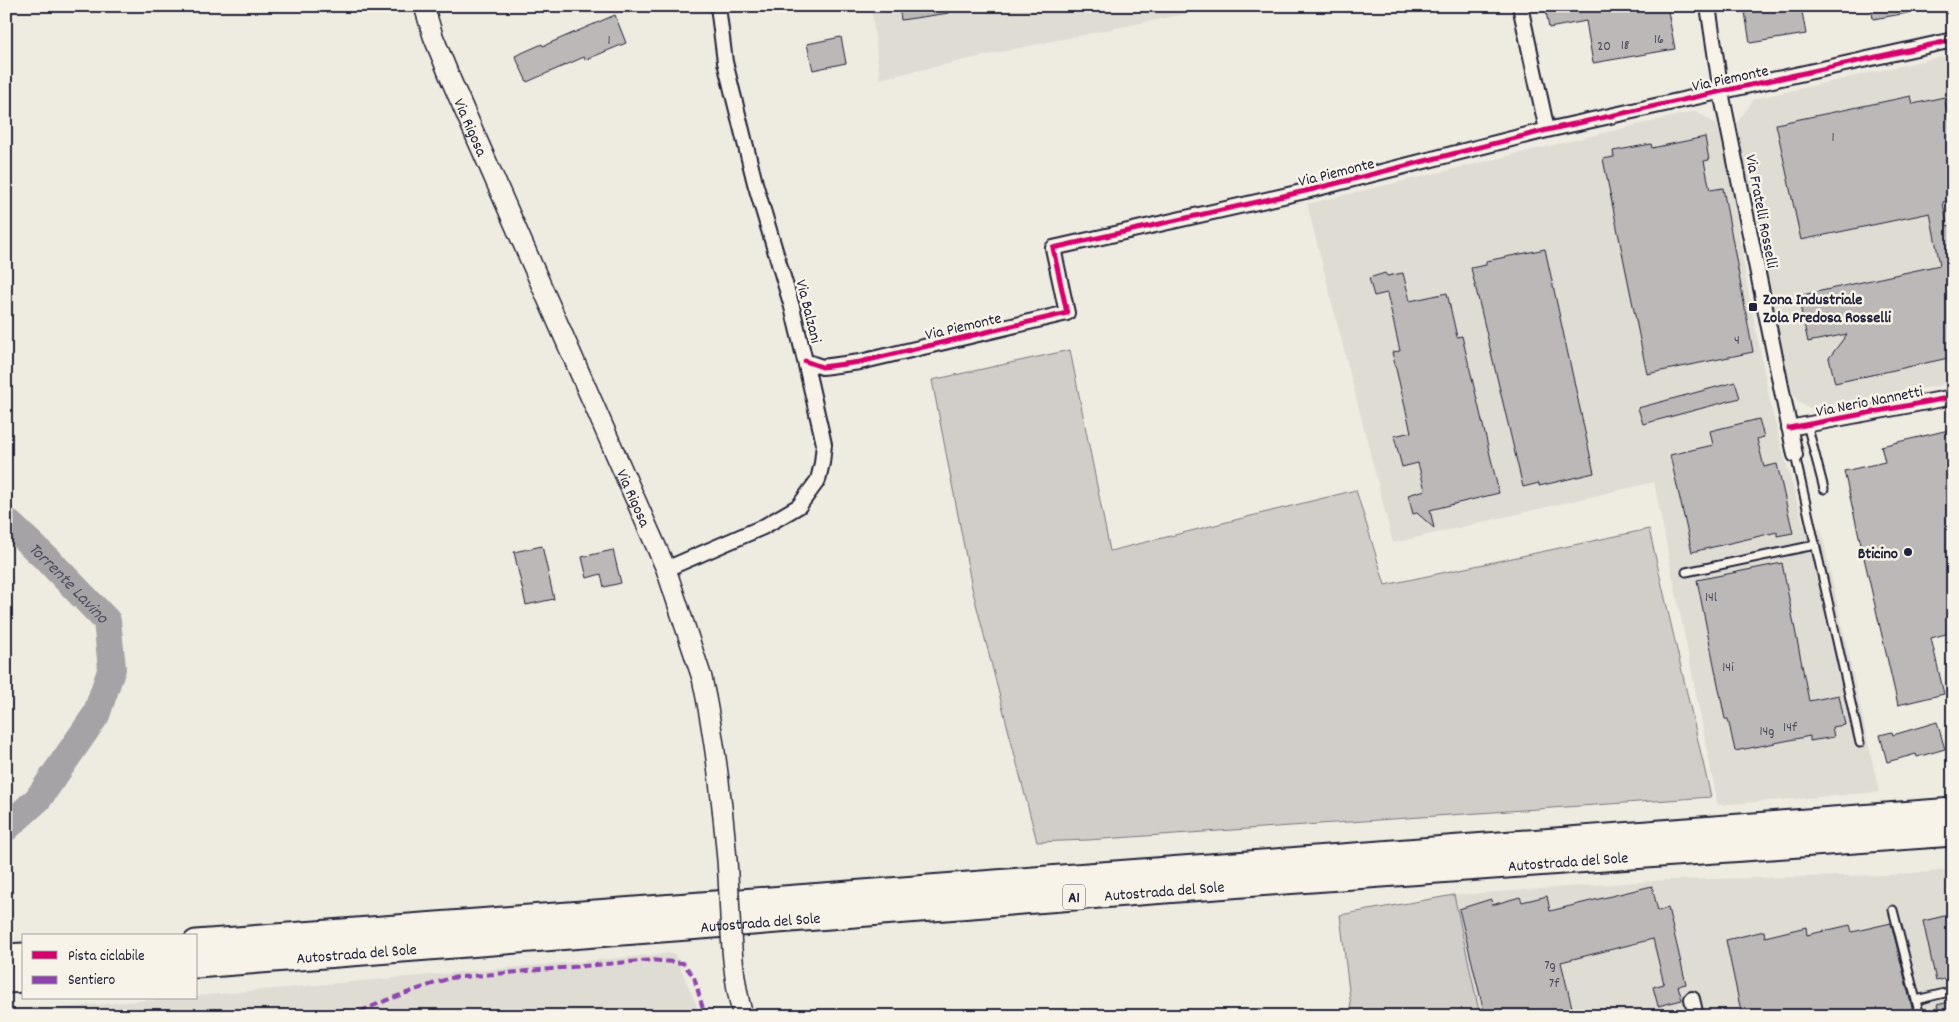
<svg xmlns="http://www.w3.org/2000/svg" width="1959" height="1022" viewBox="0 0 1959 1022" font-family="Dekko,sans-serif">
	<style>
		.built { fill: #dfdcd4 }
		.green { fill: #d1cdc9; stroke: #7a7882 }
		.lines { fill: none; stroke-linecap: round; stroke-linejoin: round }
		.river { stroke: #a6a3a6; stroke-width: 28 }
		.building { fill: #bbb8b7; stroke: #22223b }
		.lane-casing { stroke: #22223b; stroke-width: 11 }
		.street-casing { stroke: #22223b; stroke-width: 18 }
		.secondary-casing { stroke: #22223b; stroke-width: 22 }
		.highway-casing { stroke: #22223b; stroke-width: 29 }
		.lane { stroke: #f7f3e8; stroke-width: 7 }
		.street { stroke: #f7f3e8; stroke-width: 14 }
		.secondary { stroke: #f7f3e8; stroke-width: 19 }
		.highway { stroke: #f7f3e8; stroke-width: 25 }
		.secondary-bridge-casing { stroke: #22223b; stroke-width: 22; stroke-linecap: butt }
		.secondary-bridge { stroke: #f7f3e8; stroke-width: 19 }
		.quiet { stroke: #8e44ad; stroke-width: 4; stroke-dasharray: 8 4; stroke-linecap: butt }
		.cycleway-casing { stroke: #f7f3e8; stroke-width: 8 }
		.cycleway { stroke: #d6006c; stroke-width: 5 }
		.poi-dot { fill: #22223b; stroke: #f7f3e8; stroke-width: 2 }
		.labels { text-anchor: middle; stroke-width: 5; stroke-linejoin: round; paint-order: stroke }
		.number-label { font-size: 14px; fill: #48485a }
		.shield { fill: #f7f3e8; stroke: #62616f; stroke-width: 1 }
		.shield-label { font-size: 15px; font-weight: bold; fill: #22223b }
		.street-label { font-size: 16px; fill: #22223b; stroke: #f7f3e8 }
		.poi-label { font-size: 16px; font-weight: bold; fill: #22223b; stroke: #f7f3e8; text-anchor: start }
		.water-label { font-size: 18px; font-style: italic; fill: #504f60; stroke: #f7f3e8 }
	</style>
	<rect width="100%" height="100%" fill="#eeebe1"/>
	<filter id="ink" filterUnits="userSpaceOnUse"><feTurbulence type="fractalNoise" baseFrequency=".02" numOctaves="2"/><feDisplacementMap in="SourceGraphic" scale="10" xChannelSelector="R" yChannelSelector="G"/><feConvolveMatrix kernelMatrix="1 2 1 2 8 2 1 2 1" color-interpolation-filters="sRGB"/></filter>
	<g filter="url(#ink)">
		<path class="built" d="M871 6H1223L1019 48 880 79Z
			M1953 54V383L1811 409 1800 403 1792 394 1735 126 1754 99Z
			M1696 111 1722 128 1746 279 1772 412 1806 533 1821 529 1879 792 1718 805 1654 482 1393 543 1307 204Z
			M1953 870V1016H1480L1454 895 1669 880 1888 875Z
			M674 953 701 1016H6V1013L171 998H196V996Z"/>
		<path class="green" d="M1070 350 1110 551 1356 490 1385 585 1649 529 1711 797 1088 840 1037 842 972 588 932 380Z
			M1454 895 1480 1016H1352L1340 915Z"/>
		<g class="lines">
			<path class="river" id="s1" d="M6 521 50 562 107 621 112 668 96 715 38 799 6 828"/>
		</g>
		<path class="building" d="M899 6H949V13L901 20Z
			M1545 6H1667L1675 49 1593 63 1586 21 1549 28Z
			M1744 6H1801L1806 34 1750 43Z
			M1871 6H1907L1908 13 1873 19Z
			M615 15 626 43 585 60 584 57 527 82 515 56 542 44 543 46Z
			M841 37 846 63 813 70 807 44Z
			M1911 96 1913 104 1944 97 1953 137V200L1943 202 1947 226 1953 225V357L1835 383 1829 358 1847 334 1808 342 1798 296 1940 265 1930 213 1801 240 1776 124Z
			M1705 137 1709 160 1704 161 1710 190 1723 188 1753 352 1647 374 1603 159 1614 157 1613 151 1651 144 1652 148Z
			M1545 249 1594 473 1539 486V483L1523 487 1471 268 1486 265V261Z
			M1385 273 1387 276 1403 273 1410 301 1447 293 1457 337 1462 336 1499 493 1430 510 1434 528 1417 513 1413 514 1408 495 1425 490 1418 463 1402 467 1394 436 1411 432 1392 352 1400 351 1387 293 1374 296 1369 278Z
			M1735 382 1740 398 1643 424 1638 408Z
			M1759 419 1764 437 1757 439 1764 467 1777 464 1793 533 1777 536V532L1692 552 1670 455 1713 445 1710 431Z
			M1953 429V632L1931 638 1944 694 1898 705 1844 471 1885 462 1881 446Z
			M542 546 554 599 526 605 514 552Z
			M613 550 621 583 604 587 601 574 587 578 582 557Z
			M1782 563 1809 701 1839 695 1845 725 1832 727 1834 737 1810 741V736L1735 751 1728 719H1725L1697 580Z
			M1937 722 1945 749 1917 757 1916 754 1887 762 1880 735 1892 732 1893 735Z
			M1652 886 1658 911 1668 908 1686 984 1678 986 1682 1000 1658 1006 1653 987 1664 984 1653 939 1561 962 1574 1016H1485L1459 909 1491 899 1492 905 1520 897 1522 902 1547 896 1550 911Z
			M1953 914V977L1936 981 1923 921Z
			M1891 923 1914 1016H1742L1726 940 1764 931 1765 937 1806 927 1807 935 1850 925 1852 932Z
			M1953 1001V1016H1940L1937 1005Z"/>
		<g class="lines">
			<defs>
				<path id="lane" d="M1807 424 1824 489
					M1795 455 1860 743
					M1686 572 1815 545
					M1893 910 1920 1016
					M1916 1000 1953 991"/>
				<path id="street" d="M1520 6 1547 130
					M1708 6 1721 92 1795 455
					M805 361 822 367 860 362 1067 313 1053 248 1310 190 1547 130 1953 40
					M1789 428 1953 397
					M666 569 763 527 799 506 818 480 822 463 824 444 805 361 792 307 755 183 725 62 718 6
					M1692 999 1696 1016"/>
				<g id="secondary">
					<path id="s2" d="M424 6 433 36 451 80 666 569 702 678"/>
				</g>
				<g id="highway">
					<path d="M196 943 1953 811"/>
					<path d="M6 957 24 956"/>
					<path id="s3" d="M196 965 1256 883 1953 833"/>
					<path d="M6 980 24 979"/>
				</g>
			</defs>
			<use href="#lane" class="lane-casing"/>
			<use href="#street" class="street-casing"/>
			<use href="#secondary" class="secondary-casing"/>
			<use href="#highway" class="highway-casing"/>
			<use href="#lane" class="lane"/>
			<use href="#street" class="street"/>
			<use href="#secondary" class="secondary"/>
			<use href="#highway" class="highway"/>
			<defs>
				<path id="secondary-bridge" d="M702 678C715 738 722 799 727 860 731 912 729 966 743 1016"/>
			</defs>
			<use href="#secondary-bridge" class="secondary-bridge-casing"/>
			<use href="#secondary-bridge" class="secondary-bridge"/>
			<path class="quiet" d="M349 1016 392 998 450 978 651 960 683 963 694 977 705 1016"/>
			<defs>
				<path id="cycleway" d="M805 361 822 367 860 362 1067 313 1053 248 1310 190 1547 130 1953 40
					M1789 428 1953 397"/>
			</defs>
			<use href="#cycleway" class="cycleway-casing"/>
			<use href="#cycleway" class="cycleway"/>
		</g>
	</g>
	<g class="poi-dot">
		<rect x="1748" y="302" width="10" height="10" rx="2.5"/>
		<circle cx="1908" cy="552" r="5"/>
	</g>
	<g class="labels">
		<g class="number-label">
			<text x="1659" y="43">16</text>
			<text x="609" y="44">1</text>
			<text x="1625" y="49">18</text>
			<text x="1604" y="50">20</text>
			<text x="1833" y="141">1</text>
			<text x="1737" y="344">4</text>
			<text x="1711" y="601">14l</text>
			<text x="1728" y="671">14i</text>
			<text x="1790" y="731">14f</text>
			<text x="1767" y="735">14g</text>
			<text x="1550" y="969">7g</text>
			<text x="1554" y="987">7f</text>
		</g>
		<rect class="shield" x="1063" y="884.5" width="22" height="25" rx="4"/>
		<g class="shield-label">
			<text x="1074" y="902">A1</text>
		</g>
		<g class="street-label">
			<text transform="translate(1730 77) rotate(-12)" y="6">Via Piemonte</text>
			<text dy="6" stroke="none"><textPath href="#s2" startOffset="130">Via Rigosa</textPath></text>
			<text transform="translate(1336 171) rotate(-14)" y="6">Via Piemonte</text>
			<text transform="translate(1763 211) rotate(79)" y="6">Via Fratelli Rosselli</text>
			<text transform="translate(810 311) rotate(76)" y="6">Via Balzani</text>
			<text transform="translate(963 325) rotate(-13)" y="6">Via Piemonte</text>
			<text transform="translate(1869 400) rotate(-11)" y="6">Via Nerio Nannetti</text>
			<text dy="6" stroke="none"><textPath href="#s2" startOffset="535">Via Rigosa</textPath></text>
			<text dy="6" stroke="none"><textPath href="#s3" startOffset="1376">Autostrada del Sole</textPath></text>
			<text dy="6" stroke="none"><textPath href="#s3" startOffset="971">Autostrada del Sole</textPath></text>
			<text dy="6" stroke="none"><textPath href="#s3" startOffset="566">Autostrada del Sole</textPath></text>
			<text dy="6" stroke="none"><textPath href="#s3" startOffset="161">Autostrada del Sole</textPath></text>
		</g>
		<g class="poi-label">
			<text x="1763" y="304">Zona Industriale<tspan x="1763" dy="18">Zola Predosa Rosselli</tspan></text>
			<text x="1898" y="558" text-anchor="end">Bticino</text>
		</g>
		<g class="water-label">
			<text dy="6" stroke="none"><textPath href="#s1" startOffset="88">Torrente Lavino</textPath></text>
		</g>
	</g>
	<rect width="1959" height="1022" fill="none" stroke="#f7f3e8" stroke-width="25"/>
	<rect x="12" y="12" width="1934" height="997" fill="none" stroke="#22223b" stroke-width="2" filter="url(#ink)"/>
	<rect x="22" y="934" width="175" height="65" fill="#f7f3e8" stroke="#a29fa3"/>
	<rect x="32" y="951" width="25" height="8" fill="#d6006c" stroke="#a29fa3"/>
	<text x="68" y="960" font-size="15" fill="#22223b">Pista ciclabile</text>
	<rect x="32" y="976" width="25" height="8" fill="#8e44ad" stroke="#a29fa3"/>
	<text x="68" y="984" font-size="15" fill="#22223b">Sentiero</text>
</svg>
